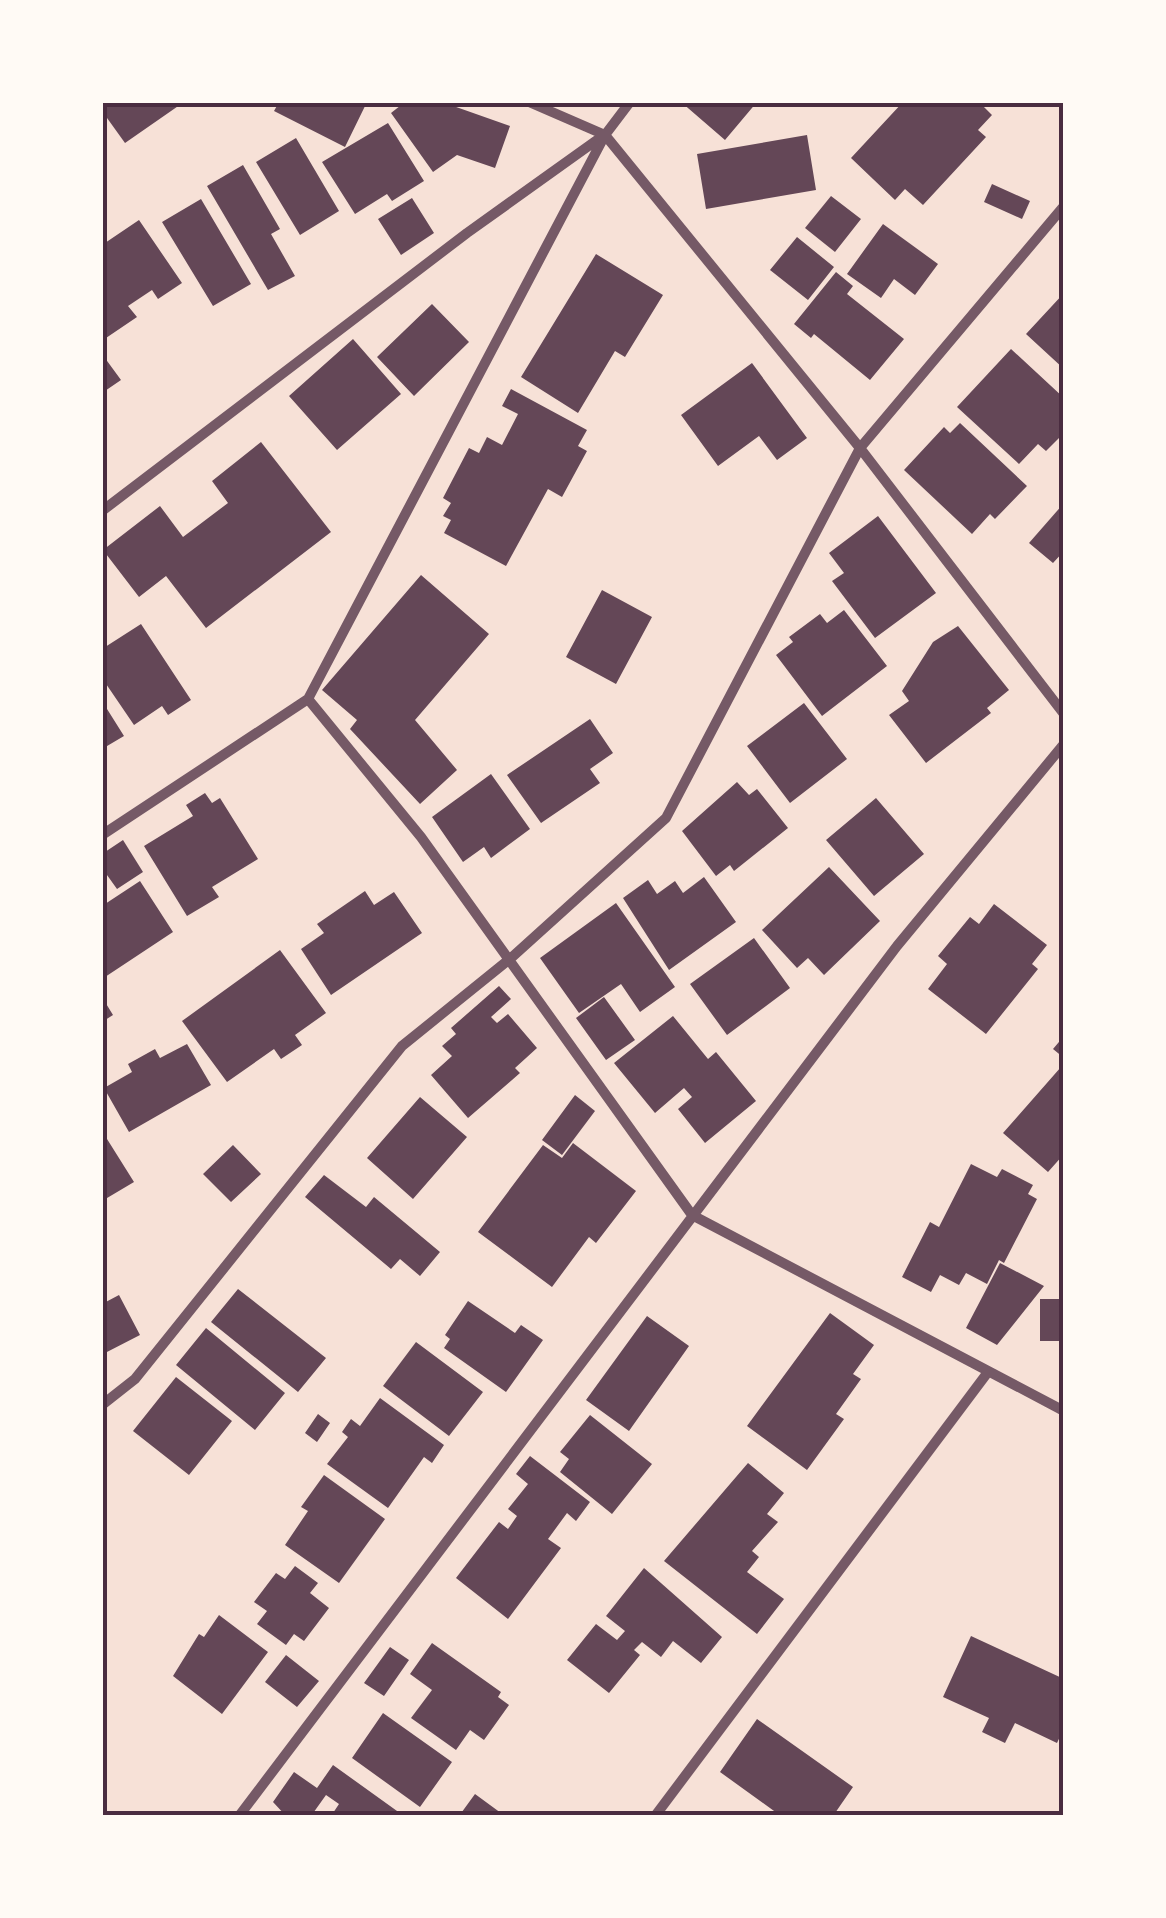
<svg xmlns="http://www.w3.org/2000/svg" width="1166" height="1918" viewBox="0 0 1166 1918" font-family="Overpass,sans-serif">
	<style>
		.building { fill: #644757 }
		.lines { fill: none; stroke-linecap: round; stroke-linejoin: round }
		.minor { stroke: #755966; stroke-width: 10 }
		.neatline { fill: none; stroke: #4a2c40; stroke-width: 4 }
	</style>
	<rect width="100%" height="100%" fill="#f7e1d7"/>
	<path class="building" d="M102 102H184L125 143 102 111Z
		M279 102H367L345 147 274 111Z
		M405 102H442L510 126 495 168 457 155 433 172 391 113Z
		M681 102H757L725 140Z
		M903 102H979L992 115 978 130 986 137 923 205 905 189 895 200 851 158Z
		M388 123 424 181 392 201 387 194 355 214 322 162Z
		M807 135 816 190 706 209 697 154Z
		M296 138 339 211 300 235 256 162Z
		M243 165 280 229 271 234 295 276 268 290 207 186Z
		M992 184 1030 201 1022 219 984 202Z
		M831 196 861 219 835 252 805 228Z
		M412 198 434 233 401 255 378 219Z
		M201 199 251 284 213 306 162 222Z
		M139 220 182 283 158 299 152 290 128 306 137 317 106 338 102 245Z
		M883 224 938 264 915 295 894 279 881 298 847 274Z
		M797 237 834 267 808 300 770 270Z
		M596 254 663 295 625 357 615 351 578 413 521 377Z
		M836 272 853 286 847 294 904 339 870 380 814 334 811 338 794 324Z
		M1064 293V369L1026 334Z
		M432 304 469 342 414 396 377 357Z
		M353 339 401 394 337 450 289 396Z
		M1011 349 1064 398V433L1046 451 1038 444 1019 464 957 407Z
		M102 354 121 380 102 393Z
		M752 363 807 438 777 460 759 436 718 466 681 415Z
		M511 389 587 430 578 446 587 451 562 497 548 489 506 566 444 533 451 520 443 516 451 503 443 498 469 448 479 453 487 437 502 445 518 414 502 406Z
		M960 423 1027 486 995 519 990 514 972 534 904 470 944 427 950 433Z
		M261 442 331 532 206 628 166 576 139 597 103 550 160 506 183 537 228 503 212 481Z
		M1064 503V551L1053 563 1029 543Z
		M878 516 936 593 875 638 832 581 844 573 829 553Z
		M421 575 489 634 415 720 457 770 420 804 350 729 357 720 322 690Z
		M602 590 652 617 616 684 566 657Z
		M844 610 887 666 822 716 776 655 793 642 789 637 820 614 827 623Z
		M141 624 191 700 168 715 162 706 134 725 102 678V649Z
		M958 626 1009 690 987 708 991 713 926 763 889 715 909 701 902 691 933 642Z
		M102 701 124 736 102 749Z
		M804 703 847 759 790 803 747 746Z
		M590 719 613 753 590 769 600 783 541 823 507 775Z
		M491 774 530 829 491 858 484 847 463 862 432 817Z
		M737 782 749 795 757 789 788 828 734 871 730 865 716 876 682 831Z
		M205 793 212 803 220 798 258 859 212 887 219 897 187 916 144 846 193 816 186 805Z
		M876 798 924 854 874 896 826 840Z
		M123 840 143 872 117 889 102 868V854Z
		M829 867 880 921 824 975 808 958 797 968 762 930Z
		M704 877 736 922 669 970 623 898 648 880 657 894 675 881 683 893Z
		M140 881 173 932 105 977 102 901 105 904Z
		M365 891 374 905 394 892 422 933 331 995 301 949 324 933 317 924Z
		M616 903 675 987 640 1012 621 984 579 1013 540 958Z
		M994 904 1047 945 1032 964 1038 969 986 1034 928 989 947 964 938 956 970 917 979 924Z
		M754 938 790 988 727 1035 690 984Z
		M280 950 326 1013 295 1035 302 1045 281 1059 274 1049 227 1082 182 1021Z
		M499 986 511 999 491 1017 497 1023 508 1014 537 1048 515 1068 520 1073 468 1118 431 1075 452 1056 442 1046 456 1034 451 1028Z
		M102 997 113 1015 102 1022Z
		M604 997 635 1040 606 1060 576 1018Z
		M673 1016 708 1059 716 1052 756 1101 705 1143 678 1109 692 1097 684 1088 655 1113 614 1063Z
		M1064 1036V1058L1053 1049Z
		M187 1044 211 1085 129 1132 104 1088 132 1072 128 1064 155 1049 160 1058Z
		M1061 1067 1064 1154 1048 1172 1003 1133Z
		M575 1095 595 1111 562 1155 542 1140Z
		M420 1097 467 1137 413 1199 367 1158Z
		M102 1131 134 1182 102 1201Z
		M573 1143 636 1191 596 1243 589 1237 552 1287 478 1232 543 1145 562 1158Z
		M233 1145 261 1174 231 1202 203 1174Z
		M971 1164 997 1177 1002 1169 1033 1185 1028 1194 1037 1199 1004 1263 999 1260 987 1284 966 1273 959 1285 940 1275 931 1292 902 1277 930 1222 939 1227Z
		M324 1175 366 1207 374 1197 440 1252 420 1276 400 1259 391 1269 305 1197Z
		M1000 1263 1044 1286 997 1345 966 1328Z
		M238 1289 326 1358 298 1392 211 1322Z
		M119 1295 140 1335 105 1353 102 1304Z
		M1040 1299H1064V1341H1040Z
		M468 1301 515 1333 521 1325 543 1340 506 1392 444 1348 450 1339 445 1335Z
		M830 1313 874 1345 853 1374 861 1379 836 1414 844 1419 807 1470 747 1426Z
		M647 1316 689 1346 629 1431 586 1400Z
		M206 1328 285 1393 255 1430 176 1365Z
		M416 1342 483 1392 449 1436 383 1386Z
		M176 1377 232 1421 189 1475 133 1431Z
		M380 1398 444 1445 432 1463 424 1457 388 1508 327 1464 348 1437 342 1432 351 1419 360 1426Z
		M318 1414 330 1423 317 1442 305 1433Z
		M590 1415 652 1464 612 1514 560 1472 569 1459 560 1452Z
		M530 1456 590 1502 576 1521 567 1513 548 1539 561 1548 508 1619 456 1578 499 1522 508 1529 517 1516 508 1509 528 1484 516 1474Z
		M748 1463 784 1493 767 1514 778 1522 752 1551 759 1557 747 1572 784 1599 757 1634 664 1561Z
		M324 1475 385 1519 339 1583 285 1545 308 1511 301 1507Z
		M295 1566 318 1583 310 1593 329 1608 304 1641 294 1634 286 1645 257 1624 267 1611 254 1602 276 1573 285 1579Z
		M644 1568 722 1637 701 1663 673 1641 661 1657 642 1642 634 1650 640 1655 609 1693 567 1660 596 1624 617 1640 625 1631 606 1616Z
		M219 1615 268 1652 222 1714 173 1676 199 1634 204 1637Z
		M971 1636 1064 1679V1728L1057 1743 1015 1723 1005 1743 982 1732 989 1718 943 1697Z
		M432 1643 501 1692 498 1697 509 1705 484 1740 470 1730 456 1750 411 1718 432 1690 410 1674Z
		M390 1647 409 1660 384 1696 364 1683Z
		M286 1655 319 1681 297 1707 265 1682Z
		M383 1713 452 1762 420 1807 352 1758Z
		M757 1719 853 1787 833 1816H781L720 1772Z
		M333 1765 404 1816H331L339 1804 326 1795 311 1816H286L273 1802 294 1772 317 1788Z
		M475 1794 505 1816H459Z"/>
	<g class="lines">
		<path class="minor" d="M529 102 605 135 860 448 1064 714
			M102 511 467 233 604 135
			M308 699 421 837 692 1215 1064 1411
			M102 835 308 699 605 135 630 102
			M102 1405 135 1379 402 1046 511 958 666 818 860 448 1064 206
			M239 1816 897 946 1064 744
			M655 1816 988 1372"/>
	</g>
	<rect width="1166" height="1918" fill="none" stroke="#fffaf5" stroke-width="210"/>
	<rect x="105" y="105" width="956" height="1708" class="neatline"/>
</svg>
